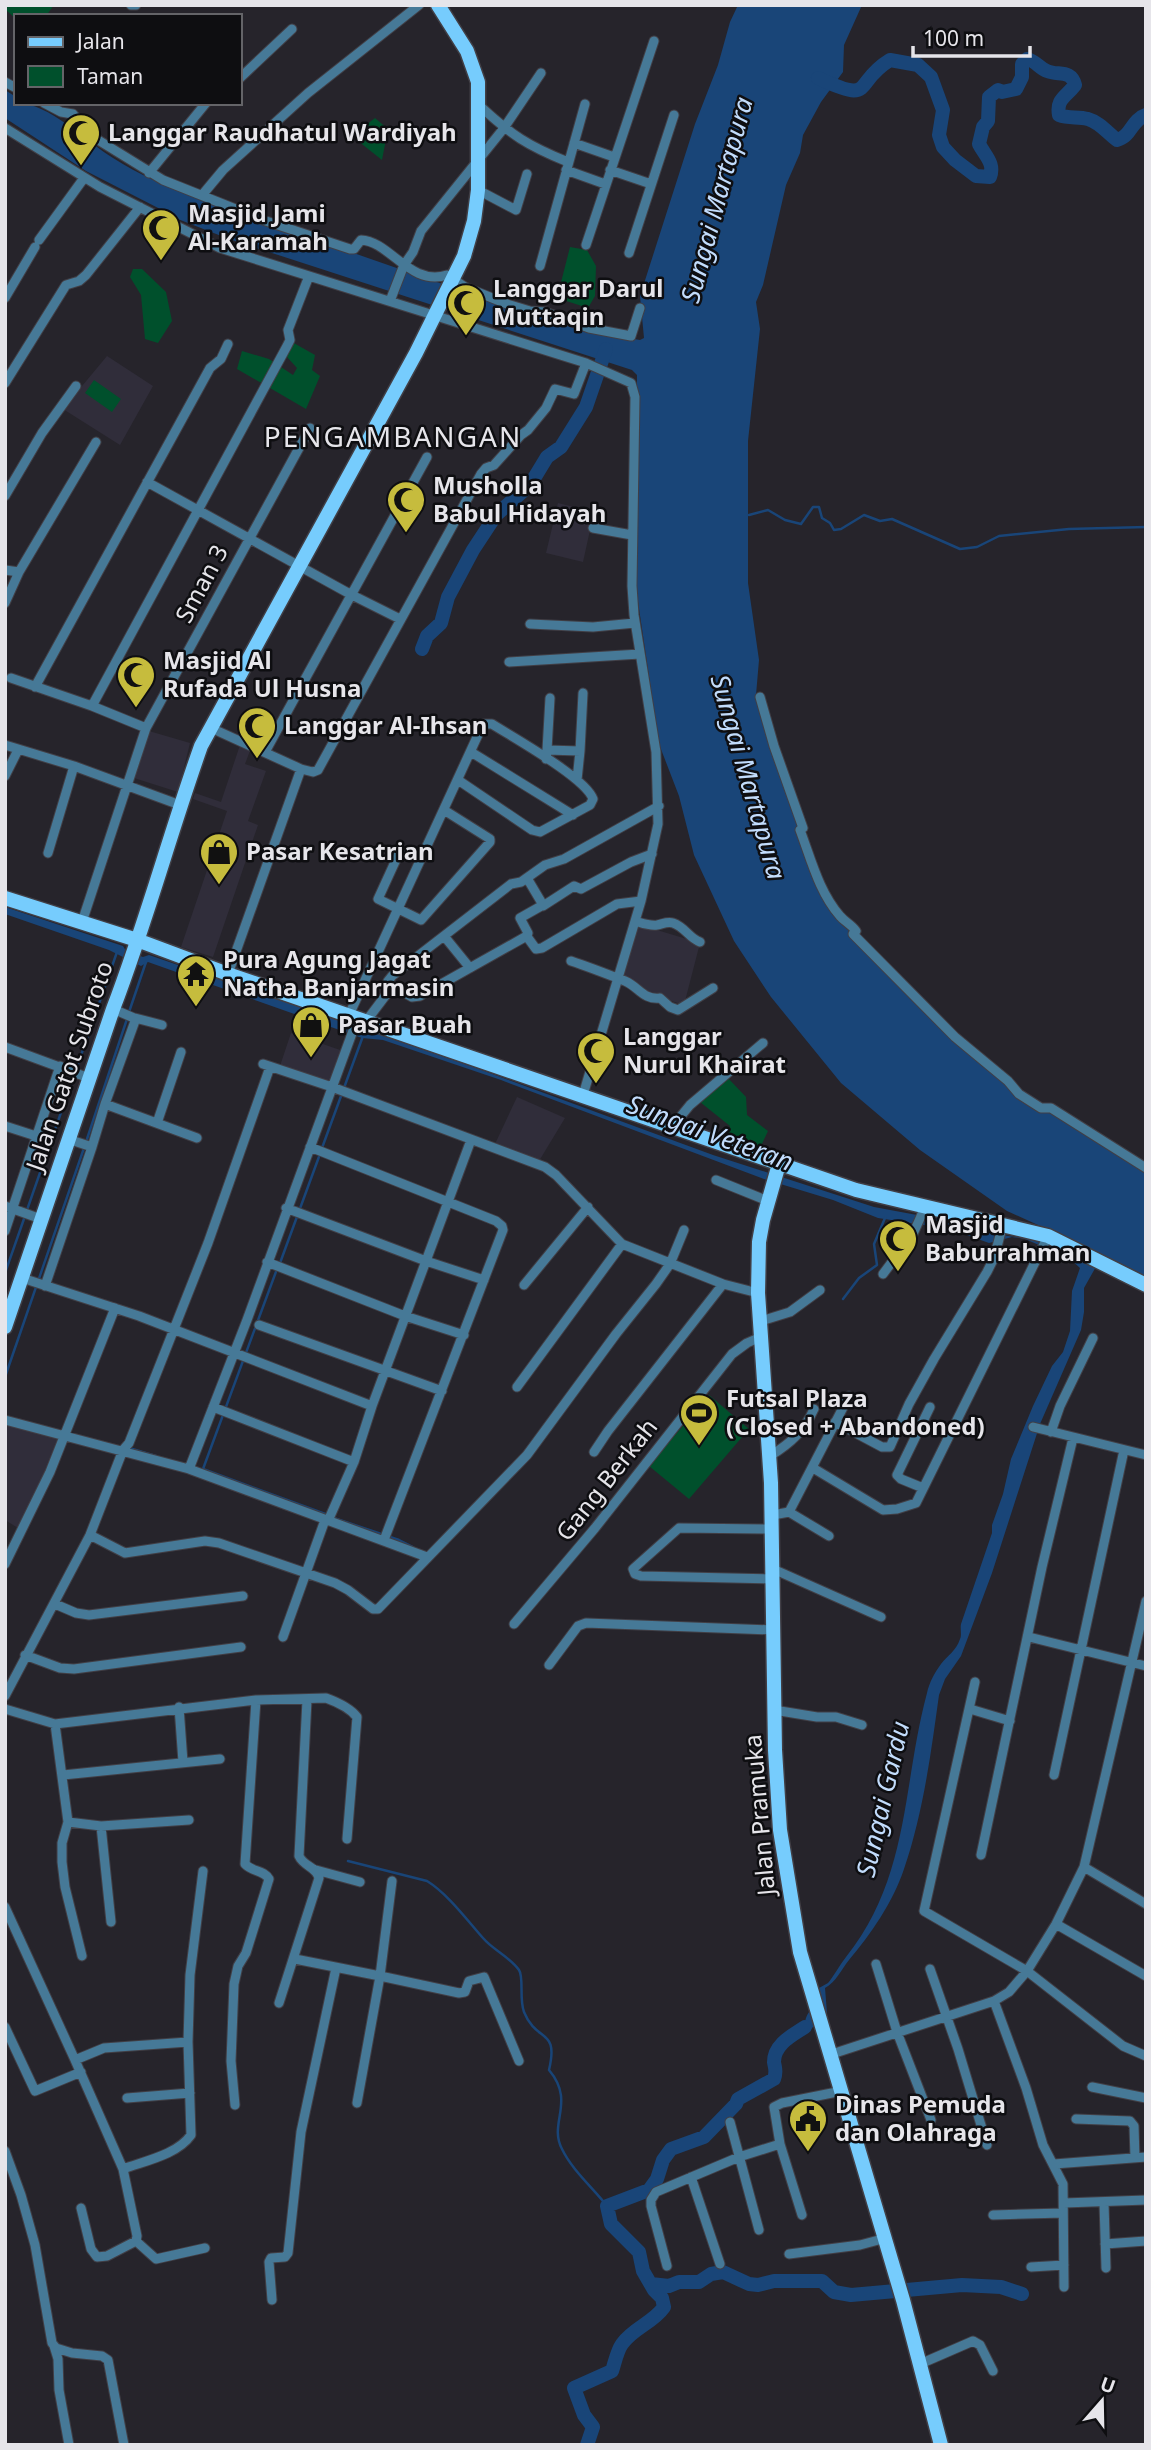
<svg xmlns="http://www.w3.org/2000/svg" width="1151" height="2450" viewBox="0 0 1151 2450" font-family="'Noto Sans',sans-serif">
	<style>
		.built { fill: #302d3a }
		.green { fill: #00502c }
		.water { fill: #194578 }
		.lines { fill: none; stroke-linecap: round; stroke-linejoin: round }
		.stream { stroke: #194578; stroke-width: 2.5 }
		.river { stroke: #194578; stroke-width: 14 }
		.street-casing { stroke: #413f46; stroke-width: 11 }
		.primary-casing { stroke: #413f46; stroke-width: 17 }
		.street { stroke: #467997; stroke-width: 9 }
		.primary { stroke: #76ccfd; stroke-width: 14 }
		.labels { text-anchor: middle; stroke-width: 5; stroke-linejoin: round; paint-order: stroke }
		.poi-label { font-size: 24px; font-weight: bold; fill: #e6e5ea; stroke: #0e0e11; text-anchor: start }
		.street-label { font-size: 24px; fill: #e6e5ea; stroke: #0e0e11 }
		.water-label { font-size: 26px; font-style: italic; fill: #c2dcfc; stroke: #0e0e11 }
		.quarter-label { font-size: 28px; letter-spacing: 2px; fill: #e6e5ea; stroke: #0e0e11 }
	</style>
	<rect width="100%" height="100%" fill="#26242b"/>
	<path class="built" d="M107 356 153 386 120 445 63 409Z
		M558 503 594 512 583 562 546 553Z
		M149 731 190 743 178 792 134 778Z
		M240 745 251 748 245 764 266 771 248 821 258 825 213 957 181 947 227 811 193 799 195 793 221 802Z
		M637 924 700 943 684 1005 620 985Z
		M291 1033 343 1051 332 1083 280 1066Z
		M517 1097 565 1118 539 1161 495 1144Z
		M5 1423 65 1438 18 1528 5 1520Z"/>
	<path class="green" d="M8 5H54L46 16H16V19L6 10Z
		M375 118 388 129 382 160 358 141 361 129Z
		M570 247 587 250 596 266 595 296 588 308 557 298Z
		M133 269H142L166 292 172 321 158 343 145 339 141 295 130 277Z
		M292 342 315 355 312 370 320 376 306 409 237 369 242 351 269 359 293 375 297 368 287 357Z
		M94 380 121 399 112 412 85 393Z
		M727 1077 746 1097 747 1115 768 1131 760 1148 727 1137 730 1126 700 1102Z
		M709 1395 749 1429 689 1499 649 1466Z"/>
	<path class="water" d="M738 5H862L844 45 843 72 821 102 803 135 800 153 786 185 763 285 756 302 760 329 748 441V583L759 660 756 695 767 736 839 919 942 1024 1014 1085 1146 1171V1280L1102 1256 1084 1288V1312L1081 1330 1040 1424 992 1573 961 1656 945 1679 939 1695C931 1753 923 1814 904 1869 893 1902 871 1934 849 1960 841 1970 836 1982 825 1988L827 2013 811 2029 793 2039 788 2032 805 2022C807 2011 813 2007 822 2002L819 1988C822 1986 825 1985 828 1983 832 1979 841 1963 846 1957 910 1877 902 1786 927 1693 929 1683 935 1672 941 1664 948 1655 956 1651 960 1639 962 1635 960 1629 961 1624L992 1533V1525L1003 1494 1011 1459 1033 1406 1052 1366 1063 1352 1070 1331 1072 1291 1080 1268 1069 1258 1025 1239 1012 1237 989 1243 950 1229 878 1218 833 1200 764 1179 501 1080 383 1040 362 1038 148 962 141 966 109 950 5 914V907L123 946 126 951 143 957 149 955 479 1069 713 1155 874 1207 917 1215 989 1233 1035 1240 1074 1258H1078L1082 1245 1007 1211 920 1150 841 1083 771 997 734 941 694 855 679 796 659 744 637 595V375L632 370 229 239 165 214 164 211 86 171 5 118V90L16 97V103C50 103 85 141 113 158 139 175 167 186 196 198L514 309 600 333 640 340 644 338 640 296 695 124 718 65 730 22Z"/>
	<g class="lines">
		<path class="stream" d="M749 515 768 510 785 520 801 524 813 507H819L822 518 830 523 834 530 841 529 864 515 880 521 892 519 960 549 977 547 999 536 1069 529 1146 527
			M129 1012 146 962
			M86 1142 127 1019
			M322 1148 363 1036
			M27 1210 117 952
			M280 1263 320 1154
			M5 1273 25 1216
			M843 1299 859 1278 877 1265 874 1244 885 1218
			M5 1377 84 1148
			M129 1448 156 1456
			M203 1469 277 1269
			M203 1469 328 1515
			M334 1518 399 1540 413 1547
			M348 1861 427 1881C448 1894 467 1920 483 1938 493 1950 510 1957 519 1970 524 1977 519 1999 524 2012 537 2044 559 2027 549 2070 576 2102 548 2123 562 2149 572 2170 593 2188 607 2206"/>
		<path class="river" d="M818 78C876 105 852 83 890 60L918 65 931 77 943 110 939 135 943 147 955 160 976 176 990 177C995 163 985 156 979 144L983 127 988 121 989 97 998 90 1002 92 1016 89 1022 77V64L1027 59C1036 61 1039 68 1047 71 1058 76 1071 69 1075 85 1066 97 1056 99 1059 115 1069 119 1078 116 1088 119 1099 122 1108 133 1117 140 1132 136 1131 120 1146 115
			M422 649 427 636 441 623 448 597 473 550 496 515 530 485 547 457 561 447 586 407 606 349
			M651 2284 669 2286 679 2282H699L711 2274 723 2272 749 2284 758 2285 774 2281H822L834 2292 851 2295 962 2285 1001 2287 1022 2294
			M587 2445 593 2427 584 2415 574 2388 612 2371C615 2362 617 2351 622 2344 633 2328 653 2323 664 2307L662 2298 654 2290 643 2271 639 2252 611 2224 607 2206 649 2190 657 2179 663 2160 671 2149 704 2137 736 2104 738 2099 774 2079C777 2071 775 2069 774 2062 774 2044 793 2035 805 2027"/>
		<defs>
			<path id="street" d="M131 5H136
				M240 78 292 29
				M5 82 16 88
				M44 103 61 112 73 114 90 135 163 180 263 220 350 249H354L361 240C390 241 410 287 447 275L465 287 507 304 530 311 545 312 589 328 631 336 640 308
				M479 105C511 135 528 146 568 162
				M5 128 100 187 220 248 586 363 631 383 635 397 632 586 634 615 656 752 658 824 641 901 583 1095
				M574 143 614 157
				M566 170 605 184
				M610 170 651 184
				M149 173 206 103
				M478 190 516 210 527 174
				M203 194 223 170 308 93 419 5
				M39 240 84 178
				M586 245 654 41
				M629 253 674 115
				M540 266 585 104
				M5 298 35 247
				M390 301 404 265 413 252 421 231 504 128 541 73
				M5 383 66 285 79 281 86 275 140 207
				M147 482 350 594 400 619
				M5 496 42 433 76 386
				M593 528 632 535
				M5 570 19 572 5 603
				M19 572 96 442
				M530 624 593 627 635 623
				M509 662 640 654
				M11 678 92 706 146 728
				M35 687 210 368 221 359 228 344
				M760 697 774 746 803 828 800 830C811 859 819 892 840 916 845 922 851 924 856 931L853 934 955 1037 1008 1081 1019 1094 1041 1108H1051L1146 1168
				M92 706 287 346 290 340 288 330 309 276
				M211 728 301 769 313 772 318 770 481 474 486 468 494 465 521 435 528 430 546 408 555 389 574 394 586 363
				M5 745 74 766 180 805
				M547 750 550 698
				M265 752 427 457
				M471 752 573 815
				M546 759 547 750 580 751 583 693
				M5 776 18 750
				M577 780 580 751
				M400 851 378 899 421 920 490 842V839L444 810
				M48 853 74 766
				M543 906 574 886 581 889 631 862 652 854
				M635 921C642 923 649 926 657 925 663 924 667 921 673 923 685 927 689 938 700 942
				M82 922 146 728 310 428
				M444 936 470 968
				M527 937 528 933 520 918 543 905 527 878
				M571 961C589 967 607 974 625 981 639 987 643 1000 660 998L670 1007 678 1010 713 988
				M228 974 301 769
				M393 986 412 997 420 996 525 937 528 938 536 949 542 948 617 904 641 901
				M349 1015 483 724H492C514 738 586 778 593 799L590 805 540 832 532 830 458 780
				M135 1018 162 1025
				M367 1020 392 987 388 981 392 976 511 884 521 882 545 865 564 859 659 806
				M5 1047 89 1078
				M263 1064 332 1087 545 1167 556 1175 622 1244 723 1284 758 1293
				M105 1104 135 1021 134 1018 113 1009
				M157 1123 181 1052
				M5 1126 36 1136
				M672 1127 690 1105 763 1043
				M92 1147 105 1104 197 1138
				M310 1147 496 1221 502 1226 503 1230 384 1540
				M716 1180 768 1201
				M5 1206 41 1219
				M286 1208 426 1261 484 1280
				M5 1231 60 1066
				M267 1262 405 1316 464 1335
				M883 1274 913 1234 925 1207
				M22 1278 139 1316 372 1406
				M524 1285 588 1207
				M45 1286 92 1147 68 1139
				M761 1321 790 1312 820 1290
				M259 1325 442 1391
				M517 1387 622 1244
				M213 1407 354 1462
				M5 1420 189 1469 427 1557
				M835 1422 882 1447H890L909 1404 934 1359 987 1272 994 1258 1003 1224
				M1033 1427 1146 1455
				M1051 1432 1060 1406 1093 1338
				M594 1452 608 1431 723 1284
				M770 1456C791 1443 804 1431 814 1409
				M813 1468 883 1510 897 1509 916 1503 1048 1236
				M189 1469 247 1320 358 1017
				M923 1488 901 1479 897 1475 930 1407
				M789 1512 829 1536
				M773 1515 789 1512 849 1396
				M328 1521 354 1462 372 1406 471 1140
				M90 1535 125 1553 205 1541 219 1543 335 1583 348 1590 373 1609H378L527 1455 616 1334 656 1284 670 1264 684 1230
				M5 1564 50 1472 115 1308
				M773 1569 881 1617
				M773 1579 641 1576 635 1574 633 1569 679 1528 773 1529
				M55 1604 76 1613 89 1615 243 1596
				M514 1624 595 1528 732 1354 747 1343 763 1336
				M283 1637 325 1520
				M1029 1637 1146 1666
				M25 1655 60 1668 74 1669 241 1647
				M549 1665 578 1626 586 1623 773 1630
				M975 1682 924 1911 1027 1971 1123 2046 1146 2056
				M5 1696 90 1535 123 1450 129 1443 208 1243 270 1067
				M179 1707 183 1762
				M5 1709 55 1724 256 1700 326 1698C337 1702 350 1708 357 1717L347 1839
				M970 1709 1010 1721
				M774 1710 817 1717H836L862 1725
				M55 1724 68 1822 62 1843V1862L65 1887 82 1956
				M63 1775 220 1759
				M1054 1775 1124 1450
				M68 1822 101 1826 189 1820
				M101 1826 111 1922
				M981 1855 1042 1567 1073 1438
				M1084 1867 1146 1904
				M316 1870 360 1882
				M392 1881 380 1976 459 1993 465 1992 469 1981 484 1977 519 2061
				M5 1907 75 2060 104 2048 188 2042 190 1975 203 1871
				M1056 1924 1146 1976
				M295 1959 380 1976 357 2103
				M876 1964 897 2032 931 2120
				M930 1969 958 2049 987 2145
				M994 2001 1026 2088 1043 2145 1063 2184 1064 2287
				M279 2003 319 1878C316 1866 304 1867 299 1856L307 1700
				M5 2027 35 2091 81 2072
				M832 2054 994 2001 1009 1992 1027 1971 1056 1924 1084 1867 1146 1601
				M75 2060 123 2169 137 2236 136 2241 107 2256 97 2257 91 2249 81 2208
				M1092 2087 1146 2098
				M127 2098 190 2093
				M235 2105 231 2061 234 1984 238 1966 246 1953 269 1879C264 1870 252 1872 245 1864L256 1700
				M1076 2119 1130 2121 1134 2126 1135 2158
				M730 2122 759 2230
				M5 2151 21 2195 35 2245 52 2343 56 2348 72 2353 102 2356 108 2360 124 2445
				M1054 2164 1146 2157
				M123 2169C144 2161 177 2155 191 2135L188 2042
				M691 2177 720 2264
				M1064 2203 1146 2200
				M1104 2203 1106 2268
				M802 2215 780 2144 774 2107 782 2103 842 2091
				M993 2215 1063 2213
				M136 2241 156 2259 205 2248
				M1105 2244 1146 2241
				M789 2254 860 2245 886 2238
				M667 2266 651 2206V2200L656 2192 739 2157 780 2144
				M1031 2267 1064 2265
				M272 2300 269 2262 271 2258 285 2257 288 2253 301 2132 336 1968
				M54 2346 58 2359 59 2390 69 2445
				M920 2364 973 2341 980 2345 993 2371"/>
			<path id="primary" d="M5 898 137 940 228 974 856 1190 1048 1236 1146 1285
				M779 1164 763 1220 759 1242 758 1293 771 1483 775 1750 780 1830 800 1952 903 2300 941 2445
				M5 1327 113 1009C146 923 170 833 201 746L416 353 464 256 474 221 478 190V82L467 51 438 5"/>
		</defs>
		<use href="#street" class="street-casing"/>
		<use href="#primary" class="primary-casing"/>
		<use href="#street" class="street"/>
		<use href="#primary" class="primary"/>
	</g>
	<defs>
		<symbol id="mosque-pin" viewBox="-11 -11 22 30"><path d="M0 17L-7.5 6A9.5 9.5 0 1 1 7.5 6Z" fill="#c6bc3d" stroke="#0e0e11"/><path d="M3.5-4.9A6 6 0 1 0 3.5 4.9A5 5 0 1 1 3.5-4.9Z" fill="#111"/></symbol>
		<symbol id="shop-pin" viewBox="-11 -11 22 30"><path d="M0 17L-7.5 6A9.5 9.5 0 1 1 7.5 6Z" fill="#c6bc3d" stroke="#0e0e11"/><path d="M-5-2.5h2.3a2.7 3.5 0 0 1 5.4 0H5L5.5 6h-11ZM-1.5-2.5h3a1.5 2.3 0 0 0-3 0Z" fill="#111"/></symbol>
		<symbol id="temple-pin" viewBox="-11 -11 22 30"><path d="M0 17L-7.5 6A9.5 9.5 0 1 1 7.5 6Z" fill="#c6bc3d" stroke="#0e0e11"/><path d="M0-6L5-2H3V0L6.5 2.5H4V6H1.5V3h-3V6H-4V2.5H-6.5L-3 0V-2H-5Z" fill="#111"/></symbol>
		<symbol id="stadium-pin" viewBox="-11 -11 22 30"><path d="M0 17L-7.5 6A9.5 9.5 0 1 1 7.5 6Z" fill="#c6bc3d" stroke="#0e0e11"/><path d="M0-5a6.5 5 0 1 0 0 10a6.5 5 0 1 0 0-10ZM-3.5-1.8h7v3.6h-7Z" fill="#111"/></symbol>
		<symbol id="civic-pin" viewBox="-11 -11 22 30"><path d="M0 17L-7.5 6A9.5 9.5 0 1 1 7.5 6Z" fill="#c6bc3d" stroke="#0e0e11"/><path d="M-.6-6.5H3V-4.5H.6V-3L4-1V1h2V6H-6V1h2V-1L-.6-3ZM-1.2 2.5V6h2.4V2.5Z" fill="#111"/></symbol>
	</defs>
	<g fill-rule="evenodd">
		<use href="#mosque-pin" x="59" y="111" width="44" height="60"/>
		<use href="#mosque-pin" x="139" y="206" width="44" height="60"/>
		<use href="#mosque-pin" x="444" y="281" width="44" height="60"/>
		<use href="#mosque-pin" x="384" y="478" width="44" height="60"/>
		<use href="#mosque-pin" x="114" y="653" width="44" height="60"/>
		<use href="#mosque-pin" x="235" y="704" width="44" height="60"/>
		<use href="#shop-pin" x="197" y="830" width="44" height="60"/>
		<use href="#temple-pin" x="174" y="952" width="44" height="60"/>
		<use href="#shop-pin" x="289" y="1003" width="44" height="60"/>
		<use href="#mosque-pin" x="574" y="1029" width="44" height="60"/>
		<use href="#mosque-pin" x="876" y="1217" width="44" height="60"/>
		<use href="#stadium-pin" x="677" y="1391" width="44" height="60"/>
		<use href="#civic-pin" x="786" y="2097" width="44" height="60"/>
	</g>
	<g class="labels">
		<g class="poi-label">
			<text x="108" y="141">Langgar Raudhatul Wardiyah</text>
			<text x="188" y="222">Masjid Jami<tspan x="188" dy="28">Al-Karamah</tspan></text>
			<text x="493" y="297">Langgar Darul<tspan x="493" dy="28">Muttaqin</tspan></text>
			<text x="433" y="494">Musholla<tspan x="433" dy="28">Babul Hidayah</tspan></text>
			<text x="163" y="669">Masjid Al<tspan x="163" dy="28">Rufada Ul Husna</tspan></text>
			<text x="284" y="734">Langgar Al-Ihsan</text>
			<text x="246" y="860">Pasar Kesatrian</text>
			<text x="223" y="968">Pura Agung Jagat<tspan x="223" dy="28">Natha Banjarmasin</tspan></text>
			<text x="338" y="1033">Pasar Buah</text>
			<text x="623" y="1045">Langgar<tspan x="623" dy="28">Nurul Khairat</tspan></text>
			<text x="925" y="1233">Masjid<tspan x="925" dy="28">Baburrahman</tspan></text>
			<text x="726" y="1407">Futsal Plaza<tspan x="726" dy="28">(Closed + Abandoned)</tspan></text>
			<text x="835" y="2113">Dinas Pemuda<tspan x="835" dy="28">dan Olahraga</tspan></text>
		</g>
		<g class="street-label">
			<text transform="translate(202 584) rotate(-62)" y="8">Sman 3</text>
			<text transform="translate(70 1066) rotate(-71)" y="8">Jalan Gatot Subroto</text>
			<text transform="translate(607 1480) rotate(-52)" y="8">Gang Berkah</text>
			<text transform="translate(760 1815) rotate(-95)" y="8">Jalan Pramuka</text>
		</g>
		<g class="water-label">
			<text transform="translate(717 200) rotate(-75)" y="9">Sungai Martapura</text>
			<text transform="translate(748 777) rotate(74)" y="9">Sungai Martapura</text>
			<text transform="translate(710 1133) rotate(20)" y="9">Sungai Veteran</text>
			<text transform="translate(883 1799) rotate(-77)" y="9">Sungai Gardu</text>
		</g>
		<g class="quarter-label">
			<text x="393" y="447">PENGAMBANGAN</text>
		</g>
	</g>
	<rect width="1151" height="2450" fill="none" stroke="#e6e5ea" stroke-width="14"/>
	<rect x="14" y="14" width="228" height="91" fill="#0e0e11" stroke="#646468" stroke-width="2"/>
	<rect x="28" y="37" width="35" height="10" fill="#76ccfd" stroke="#646468" stroke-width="2"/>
	<text x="77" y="49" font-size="21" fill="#e6e5ea">Jalan</text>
	<rect x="28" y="66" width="35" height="21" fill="#00502c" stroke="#646468" stroke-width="2"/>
	<text x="77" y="84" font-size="21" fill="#e6e5ea">Taman</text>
	<g transform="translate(1102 2401) rotate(20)" stroke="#0e0e11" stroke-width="5" paint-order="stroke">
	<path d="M0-5L12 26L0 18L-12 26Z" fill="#e6e5ea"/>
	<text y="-10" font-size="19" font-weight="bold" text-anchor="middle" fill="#e6e5ea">U</text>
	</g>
	<path d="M913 46v10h117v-10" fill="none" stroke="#e6e5ea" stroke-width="3.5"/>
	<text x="923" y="46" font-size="21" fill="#e6e5ea" stroke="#0e0e11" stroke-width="5" paint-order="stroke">100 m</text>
</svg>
